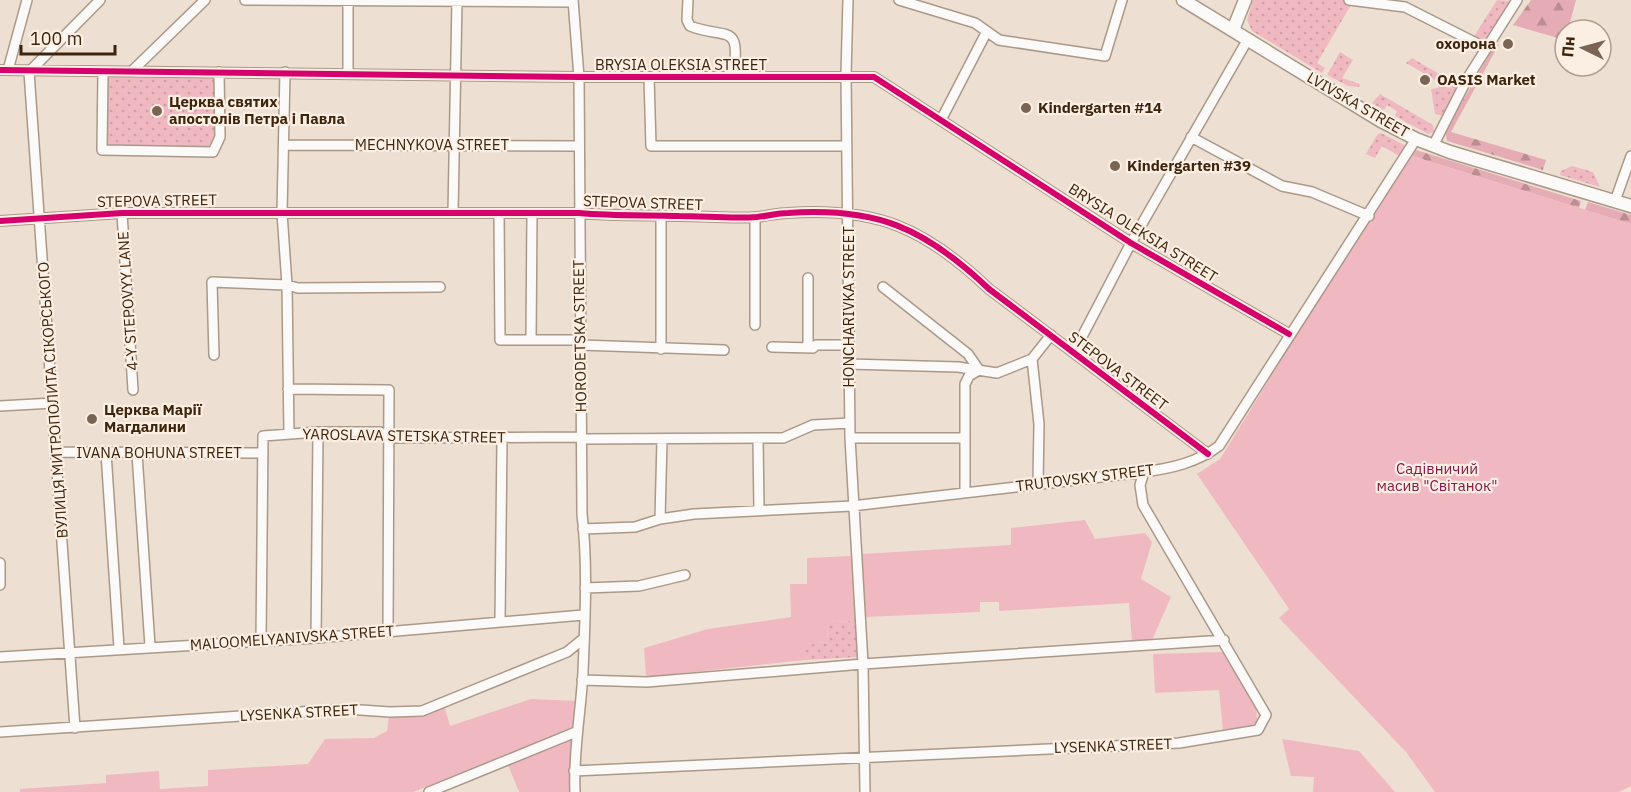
<svg xmlns="http://www.w3.org/2000/svg" width="1631" height="792" viewBox="0 0 1631 792" font-family="'IBM Plex Sans',sans-serif">
	<style>
		.grass { fill: url(#grass-dots) }
		.forest { fill: url(#forest-firs) }
		.garden { fill: #f0b9c1 }
		.lines { fill: none; stroke-linecap: round; stroke-linejoin: round }
		.minor-casing { stroke: #a98; stroke-width: 12 }
		.major-casing { stroke: #a98; stroke-width: 15 }
		.minor { stroke: #fcfaf8; stroke-width: 9 }
		.major { stroke: #fcfaf8; stroke-width: 12 }
		.cycleway-casing { stroke: #fbeee3; stroke-width: 10 }
		.cycleway { stroke: #d6006c; stroke-width: 6 }
		.poi-dot { fill: #7b6552; stroke: #fbeee3; stroke-width: 2 }
		.labels { text-anchor: middle; stroke-width: 4.5; stroke-linejoin: round; paint-order: stroke }
		.poi-label { font-size: 15px; font-weight: bold; fill: #3d240c; stroke: #fbeee3; text-anchor: start }
		.street-label { font-size: 15px; fill: #3d240c; stroke: #fbeee3 }
		.park-label { font-size: 15px; fill: #841a45; stroke: #fbeee3 }
	</style>
	<defs>
		<pattern id="grass-dots" width="8" height="8" patternUnits="userSpaceOnUse" patternTransform="scale(1.5)"><rect width="8" height="8" fill="#f0b9c1"/><path d="M2 2h.1M6 6h.1" fill="none" stroke="#cf9fa5" stroke-width="1.8" stroke-linecap="round"/></pattern>
		<pattern id="forest-firs" width="22" height="20" patternUnits="userSpaceOnUse" patternTransform="scale(1.5)"><rect width="22" height="20" fill="#e5acb5"/><path d="M5 1l3.5 6h-7zM16 11l3.5 6h-7z" fill="#bb8c92"/></pattern>
	</defs>
	<rect width="100%" height="100%" fill="#eedfd3"/>
	<path class="grass" d="M1253 0H1345L1352 3 1317 63 1325 68 1322 73 1252 31 1247 20Z
		M1497 0 1510 1 1486 41 1473 38Z
		M1340 52 1353 60 1342 78 1360 84 1359 87 1348 86 1327 75Z
		M1412 58 1458 85 1443 116 1435 114 1431 89 1438 88 1439 82 1406 63Z
		M107 77H217V137L211 150 107 148Z
		M1380 94 1433 125 1434 132 1428 134 1395 116 1397 111 1387 105 1384 110 1372 103Z
		M1381 133 1408 147 1401 157 1382 146 1375 158 1366 154 1377 135Z
		M1572 166 1593 172 1600 187 1560 175 1561 171Z
		M856 621 858 657 805 660 804 644 828 642 827 622Z"/>
	<path class="forest" d="M1531 0H1576L1568 30H1565V40L1513 25Z
		M1499 44 1451 132 1546 160 1543 170 1447 141 1445 132 1494 46Z
		M1416 150 1581 201 1579 208 1412 156Z
		M1588 202 1631 215V224L1585 210Z"/>
	<path class="garden" d="M1412 156 1631 224V786L1619 792H1435L1406 752 1279 618 1289 609 1197 474 1220 459 1309 315Z
		M1085 520 1095 539 1145 533 1152 542 1141 579 1171 597 1152 640 1132 642 1129 603 999 611V602H980V612L865 617 862 554 1011 545V528Z
		M852 556 856 621 827 622 828 642 805 644V660L646 677 644 648 708 629 791 617 790 584H807V558Z
		M1222 652 1256 705 1257 721 1252 726 1223 730 1219 690 1155 693 1153 654Z
		M531 699 577 701 574 730 413 792H20V789L106 783V775L159 771 160 789 208 786V770L308 764 325 739 374 738 387 731 389 716 421 714 445 708 450 726Z
		M573 736 570 754 572 792H519L508 765Z
		M1282 739 1359 751 1395 792H1313L1314 777 1291 776Z"/>
	<g class="lines">
		<defs>
			<path id="minor" d="M245 0 573 2
				M348 0V74
				M573 0 579 77 582 514C588 565 585 621 583 672 581 712 573 751 575 792
				M688 0 687 20 690 26C726 40 742 21 733 76
				M848 0 846 75 850 438 863 664 865 792
				M899 0 975 23 999 40 1105 56 1122 0
				M1349 0 1405 7 1486 48
				M0 70 579 77H874L1131 243 1289 334
				M8 70 27 0
				M132 71 205 0
				M29 72 75 728
				M29 72 100 0
				M103 72 102 150 213 152 220 137 219 72
				M285 72 282 213 287 285 289 434
				M649 77 651 146H847
				M941 120 986 33
				M1191 137 1282 186 1312 192 1369 216
				M285 145 579 146
				M1433 146 1467 79 1517 0
				M1615 201 1631 156
				M122 213 133 390
				M453 213 457 0
				M499 214 500 340H581
				M0 221 122 213H579C612 216 645 215 679 216 704 216 731 219 757 217 767 216 778 213 788 213 877 207 925 228 989 289L1208 454
				M883 287 968 354 979 370
				M755 325V217
				M531 340 532 214
				M581 345 724 350
				M772 347 813 348 816 345H849
				M808 348V278
				M661 349V215
				M1074 352 1131 243 1248 39
				M214 355 212 282 287 285 298 288 440 287
				M1032 359 1039 424 1038 483
				M849 364 958 367 997 373 1032 359 1051 335
				M288 389 389 390 388 632
				M0 406 53 403
				M850 438H964
				M581 439 783 438 813 425 850 423
				M758 439 759 510
				M57 452 261 453
				M106 453 119 648
				M137 454 150 646
				M965 492V384L969 376 979 370
				M660 519 662 440
				M583 529 635 527 660 519 694 514 852 506 1144 472C1172 468 1196 463 1219 446L1416 139
				M0 563V585
				M585 588 639 586 685 575
				M500 621 502 439
				M316 638 318 432
				M261 641 263 436 318 432H380L387 438 581 437
				M0 657 316 638 583 615
				M582 680 647 682 863 664 1224 640
				M0 732 346 709 390 712 422 711 567 652 583 639
				M574 771 1179 743 1258 730 1266 715 1143 505 1140 485 1144 472
				M429 792 576 732"/>
			<path id="major" d="M1183 0 1381 121 1416 139 1450 152 1631 206
				M1233 30 1245 0"/>
		</defs>
		<use href="#minor" class="minor-casing"/>
		<use href="#major" class="major-casing"/>
		<use href="#minor" class="minor"/>
		<use href="#major" class="major"/>
		<defs>
			<path id="cycleway" d="M0 70 579 77H874L1131 243 1289 334
				M0 221 122 213H579C612 216 645 215 679 216 704 216 731 219 757 217 767 216 778 213 788 213 877 207 925 228 989 289L1208 454"/>
		</defs>
		<use href="#cycleway" class="cycleway-casing"/>
		<use href="#cycleway" class="cycleway"/>
	</g>
	<g class="poi-dot">
		<circle cx="1508" cy="44" r="6"/>
		<circle cx="1425" cy="80" r="6"/>
		<circle cx="1026" cy="108" r="6"/>
		<circle cx="157" cy="111" r="6"/>
		<circle cx="1115" cy="166" r="6"/>
		<circle cx="92" cy="419" r="6"/>
	</g>
	<g class="labels">
		<g class="poi-label">
			<text x="1496" y="49" text-anchor="end">охорона</text>
			<text x="1437" y="85">OASIS Market</text>
			<text x="169" y="107">Церква святих<tspan x="169" dy="17">апостолів Петра і Павла</tspan></text>
			<text x="1038" y="113">Kindergarten #14</text>
			<text x="1127" y="171">Kindergarten #39</text>
			<text x="104" y="415">Церква Марії<tspan x="104" dy="17">Магдалини</tspan></text>
		</g>
		<g class="street-label">
			<text x="681" y="70">BRYSIA OLEKSIA STREET</text>
			<text transform="translate(1358 105) rotate(30)" y="5">LVIVSKA STREET</text>
			<text x="432" y="150">MECHNYKOVA STREET</text>
			<text transform="translate(157 201) rotate(-1)" y="5">STEPOVA STREET</text>
			<text transform="translate(643 203) rotate(2)" y="5">STEPOVA STREET</text>
			<text transform="translate(1143 233) rotate(32)" y="5">BRYSIA OLEKSIA STREET</text>
			<text transform="translate(128 301) rotate(-94)" y="5">4-Y STEPOVYY LANE</text>
			<text transform="translate(849 307) rotate(-90)" y="5">HONCHARIVKA STREET</text>
			<text transform="translate(580 336) rotate(-91)" y="5">HORODETSKA STREET</text>
			<text transform="translate(1118 371) rotate(37)" y="5">STEPOVA STREET</text>
			<text transform="translate(53 400) rotate(-94)" y="5">ВУЛИЦЯ МИТРОПОЛИТА СІКОРСЬКОГО</text>
			<text transform="translate(404 436) rotate(1)" y="5">YAROSLAVA STETSKA STREET</text>
			<text x="159" y="458">IVANA BOHUNA STREET</text>
			<text transform="translate(1085 478) rotate(-7)" y="5">TRUTOVSKY STREET</text>
			<text transform="translate(292 638) rotate(-4)" y="5">MALOOMELYANIVSKA STREET</text>
			<text transform="translate(299 713) rotate(-3)" y="5">LYSENKA STREET</text>
			<text transform="translate(1113 746) rotate(-2)" y="5">LYSENKA STREET</text>
		</g>
		<g class="park-label">
			<text x="1437" y="474">Садівничий<tspan x="1437" dy="17">масив "Світанок"</tspan></text>
		</g>
	</g>
	<g transform="translate(1583 48) rotate(275)"><circle r="28" fill="#fbeee3" stroke="#af9d8d" stroke-width="1.5"/>
	<path d="M0-4.5L10 22L0 15L-10 22Z" fill="#7b6552"/>
	<text y="-9" font-size="16" font-weight="bold" text-anchor="middle" fill="#3d240c">Пн</text>
	</g>
	<path d="M21 45v9h94v-9" fill="none" stroke="#3d240c" stroke-width="3"/>
	<text x="30" y="45" font-size="18" fill="#3d240c" stroke="#fbeee3" stroke-width="4.5" paint-order="stroke">100 m</text>
</svg>
